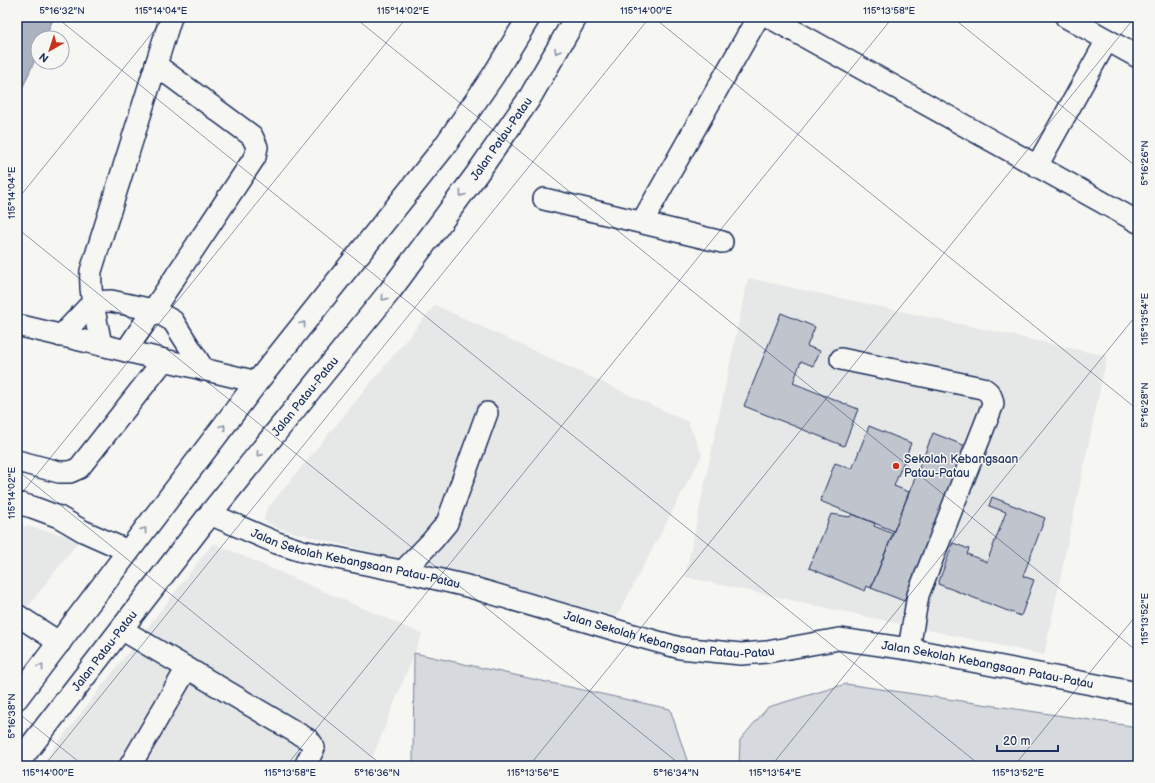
<svg xmlns="http://www.w3.org/2000/svg" width="1155" height="783" viewBox="0 0 1155 783" font-family="'Balsamiq Sans',sans-serif">
	<style>
		.built { fill: #e6e7e7 }
		.green { fill: #d6d9dd; stroke: #78849e }
		.water { fill: #abb2c0; stroke: #717e99 }
		.building { fill: #c0c4cd; stroke: #1b2f5e }
		.lines { fill: none; stroke-linecap: round; stroke-linejoin: round }
		.minor-casing { stroke: #1b2f5e; stroke-width: 24 }
		.major-casing { stroke: #1b2f5e; stroke-width: 25 }
		.minor { stroke: #f6f6f2; stroke-width: 21 }
		.major { stroke: #f6f6f2; stroke-width: 22 }
		.oneway { stroke: #8892a8 }
		.ticks { fill: none; stroke: #1b2f5e; stroke-width: 1; stroke-opacity: 0.45 }
		.poi-dot { fill: #c8321e; stroke: #f6f6f2; stroke-width: 1.5 }
		.labels { text-anchor: middle; stroke-width: 3; stroke-linejoin: round; paint-order: stroke }
		.street-label { font-size: 12px; fill: #1b2f5e; stroke: #f6f6f2 }
		.poi-label { font-size: 12px; fill: #1b2f5e; stroke: #f6f6f2; text-anchor: start }
		.neatline { fill: none; stroke: #1b2f5e; stroke-width: 1.5 }
		.ticks-label { font-size: 10px; text-anchor: middle; fill: #1b2f5e }
	</style>
	<rect width="100%" height="100%" fill="#f6f6f2"/>
	<filter id="ink" filterUnits="userSpaceOnUse"><feTurbulence type="fractalNoise" baseFrequency=".025" numOctaves="2"/><feDisplacementMap in="SourceGraphic" scale="8" xChannelSelector="R" yChannelSelector="G"/><feConvolveMatrix kernelMatrix="1 2 1 2 8 2 1 2 1" color-interpolation-filters="sRGB"/></filter>
	<g filter="url(#ink)">
		<path class="built" d="M1122 17H1138V26Z
			M748 278 1107 356 1044 655 685 577Z
			M435 305 688 422 702 455 617 616 277 528 264 520 266 510Z
			M17 524 80 539 17 621Z
			M213 543 422 634 369 766H40Z"/>
		<path class="green" d="M414 653 670 709 689 766H413Z
			M846 684 1138 727V766H739L740 740 768 707Z"/>
		<path class="water" d="M17 17H54L45 38H38V53L17 100Z"/>
		<path class="building" d="M781 313 815 327 807 346 820 351 813 366 801 361 793 383 858 409 844 446 744 406Z
			M869 426 911 443 894 486 909 492 894 531 820 501 835 463 852 469Z
			M933 433 968 447 910 594 907 593 904 601 871 588Z
			M992 497 1045 518 1023 576 1034 580 1021 616 938 584 953 543 969 549 967 554 987 562 1006 512 989 506Z
			M831 514 850 517 852 514 875 523 874 526 893 534 871 588 867 586 865 591 809 568Z"/>
		<g class="lines">
			<defs>
				<g id="minor">
					<path d="M769 17 1138 222"/>
					<path d="M1066 17 1138 57"/>
					<path d="M1037 166 1107 40"/>
					<path d="M544 199 722 242"/>
					<path d="M642 222 758 17"/>
					<path d="M17 325 257 382"/>
					<path d="M61 336 93 302 111 301 153 310 173 321 204 370"/>
					<path d="M101 345C97 321 89 295 91 271L171 17"/>
					<path d="M126 351 255 157 257 147 252 136 156 65"/>
					<path d="M841 359 982 388C989 391 992 396 993 404L918 595 909 649"/>
					<path d="M17 461 59 472H70L79 468 164 360"/>
					<path d="M17 503 32 507 59 517 83 531 128 551"/>
					<path id="s1" d="M210 514 277 543 302 551 420 575 467 586 619 631 680 648 741 654 767 652 839 639 909 649 1138 693"/>
					<path d="M403 571 432 541 447 523 487 413"/>
					<path d="M17 615 60 643"/>
					<path d="M121 629 309 740 312 744 314 748 305 766"/>
					<path d="M130 766 187 668"/>
				</g>
				<g id="major">
					<path d="M17 698 257 382 444 147 493 76 529 17"/>
					<path id="s2" d="M17 764 210 514 390 291 476 175 529 99 576 17"/>
				</g>
			</defs>
			<use href="#minor" class="minor-casing"/>
			<use href="#major" class="major-casing"/>
			<use href="#minor" class="minor"/>
			<use href="#major" class="major"/>
		</g>
		<defs><path id="oneway-chevron" d="M-2-3.5L2.5 0L-2 3.5" fill="none" stroke-width="1.6" stroke-linecap="round" stroke-linejoin="round"/></defs>
		<g class="oneway">
			<use href="#oneway-chevron" transform="translate(557 51) rotate(120)"/>
			<use href="#oneway-chevron" transform="translate(462 194) rotate(127)"/>
			<use href="#oneway-chevron" transform="translate(384 298) rotate(129)"/>
			<use href="#oneway-chevron" transform="translate(303 324) rotate(-52)"/>
			<use href="#oneway-chevron" transform="translate(223 427) rotate(-53)"/>
			<use href="#oneway-chevron" transform="translate(259 454) rotate(129)"/>
			<use href="#oneway-chevron" transform="translate(144 530) rotate(-53)"/>
			<use href="#oneway-chevron" transform="translate(41 667) rotate(-52)"/>
		</g>
	</g>
	<path class="ticks" d="M56 17 981 766M354 17 1138 652M653 17 1138 410M952 17 1138 168M17 200 165 17M17 228 682 766M17 470 383 766M17 499 407 17M17 712 84 766M44 766 650 17M286 766 893 17M529 766 1135 17M771 766 1138 313M1014 766 1138 613"/>
	<circle class="poi-dot" cx="896" cy="466" r="4"/>
	<g class="labels">
		<g class="street-label">
			<text dy="4" stroke="none"><textPath href="#s2" startOffset="791">Jalan Patau-Patau</textPath></text>
			<text dy="4" stroke="none"><textPath href="#s2" startOffset="467">Jalan Patau-Patau</textPath></text>
			<text dy="4" stroke="none"><textPath href="#s1" startOffset="153">Jalan Sekolah Kebangsaan Patau-Patau</textPath></text>
			<text dy="4" stroke="none"><textPath href="#s1" startOffset="477">Jalan Sekolah Kebangsaan Patau-Patau</textPath></text>
			<text dy="4" stroke="none"><textPath href="#s2" startOffset="143">Jalan Patau-Patau</textPath></text>
			<text dy="4" stroke="none"><textPath href="#s1" startOffset="801">Jalan Sekolah Kebangsaan Patau-Patau</textPath></text>
		</g>
		<g class="poi-label">
			<text x="904" y="463">Sekolah Kebangsaan<tspan x="904" dy="14">Patau-Patau</tspan></text>
		</g>
	</g>
	<rect width="1155" height="783" fill="none" stroke="#f6f6f2" stroke-width="44"/>
	<g transform="translate(50 50) rotate(219)"><circle r="19" fill="#f6f6f2" stroke="#9ea6b7"/>
	<path d="M0-3L7 15L0 10L-7 15Z" fill="#c8321e"/>
	<text y="-6" font-size="11" font-weight="bold" text-anchor="middle" fill="#1b2f5e">N</text>
	</g>
	<path d="M997 745v6h61v-6" fill="none" stroke="#1b2f5e" stroke-width="2"/>
	<text x="1003" y="745" font-size="12" fill="#1b2f5e" stroke="#f6f6f2" stroke-width="3" paint-order="stroke">20 m</text>
	<rect x="22" y="22" width="1111" height="739" class="neatline"/>
	<g class="ticks-label">
		<text x="62" y="14">5°16'32"N</text>
		<text x="161" y="14">115°14'04"E</text>
		<text x="403" y="14">115°14'02"E</text>
		<text x="646" y="14">115°14'00"E</text>
		<text x="889" y="14">115°13'58"E</text>
		<text transform="translate(1144 163) rotate(-90)" y="4">5°16'26"N</text>
		<text transform="translate(11 193) rotate(-90)" y="4">115°14'04"E</text>
		<text transform="translate(1144 319) rotate(-90)" y="4">115°13'54"E</text>
		<text transform="translate(1144 405) rotate(-90)" y="4">5°16'28"N</text>
		<text transform="translate(11 493) rotate(-90)" y="4">115°14'02"E</text>
		<text transform="translate(1144 619) rotate(-90)" y="4">115°13'52"E</text>
		<text transform="translate(11 716) rotate(-90)" y="4">5°16'38"N</text>
		<text x="48" y="776">115°14'00"E</text>
		<text x="290" y="776">115°13'58"E</text>
		<text x="377" y="776">5°16'36"N</text>
		<text x="533" y="776">115°13'56"E</text>
		<text x="676" y="776">5°16'34"N</text>
		<text x="775" y="776">115°13'54"E</text>
		<text x="1018" y="776">115°13'52"E</text>
	</g>
</svg>
